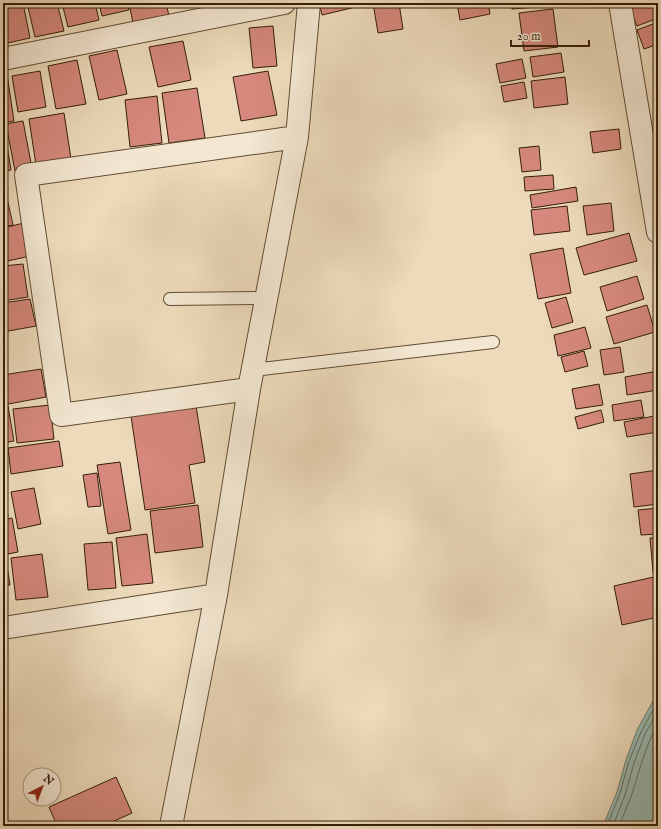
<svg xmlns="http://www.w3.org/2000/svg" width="661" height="829" viewBox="0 0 661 829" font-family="'IM FELL English',serif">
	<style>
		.water { fill: #99bab3; stroke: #717c6f }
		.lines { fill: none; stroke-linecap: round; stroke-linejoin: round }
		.shore { stroke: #666c5e; stroke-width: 1 }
		.building { fill: #d5887b; stroke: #341e08 }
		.lane-casing { stroke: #624d34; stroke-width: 14 }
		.street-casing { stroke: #624d34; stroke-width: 24 }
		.lane { stroke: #f3e7d2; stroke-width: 12 }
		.street { stroke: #f3e7d2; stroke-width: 22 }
	</style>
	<rect width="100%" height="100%" fill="#ecdaba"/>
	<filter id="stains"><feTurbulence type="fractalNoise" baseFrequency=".005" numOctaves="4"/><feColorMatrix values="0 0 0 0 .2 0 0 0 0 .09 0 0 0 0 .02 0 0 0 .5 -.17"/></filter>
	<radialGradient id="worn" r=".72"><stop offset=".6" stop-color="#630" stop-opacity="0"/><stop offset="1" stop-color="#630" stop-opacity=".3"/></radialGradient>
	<path class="water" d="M658 692V826H603L617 792 626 760 637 730Z"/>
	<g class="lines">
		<path class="shore" d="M607 826 620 793 629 761 641 732 658 701
			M613 826 625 795 634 763 645 734 658 711
			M619 826C623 816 627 807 631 797 639 772 645 747 658 723"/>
	</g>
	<path class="building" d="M3 3H23L30 38 3 44Z
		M27 3H57L64 31 35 37Z
		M62 3H95L99 20 68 27Z
		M99 3H127L129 10 102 16Z
		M129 3H166L169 16 133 23Z
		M319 3H359L360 6 322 15Z
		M373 3H399L403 29 378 33Z
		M457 3H488L490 14 460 20Z
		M511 3H574V4L512 9Z
		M628 3H658V18L637 26Z
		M553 9 558 47 524 51 519 13Z
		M658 22V44L644 49 637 30Z
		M273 26 277 66 253 68 249 28Z
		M183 41 191 80 158 87 149 47Z
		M117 50 127 94 99 100 89 56Z
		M561 53 564 72 533 77 530 57Z
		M522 59 526 78 500 83 496 64Z
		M77 60 86 104 56 109 48 66Z
		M40 71 46 107 18 112 12 76Z
		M268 71 277 115 241 121 233 77Z
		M3 74H7L14 121 3 123Z
		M565 77 568 104 534 108 531 81Z
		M524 82 527 98 504 102 501 86Z
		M197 88 205 138 169 143 162 93Z
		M157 96 162 143 130 147 125 100Z
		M64 113 71 159 36 165 29 119Z
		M23 121 32 168 15 171 6 124Z
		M3 127H4L11 170 3 171Z
		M619 129 621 149 593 153 590 132Z
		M539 146 541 170 522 172 519 148Z
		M553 175 554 189 525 191 524 177Z
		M576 187 578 201 532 208 530 195Z
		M5 189 13 225 3 227V190Z
		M611 203 614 231 587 235 583 206Z
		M567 206 570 231 534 235 531 210Z
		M28 222 35 255 3 262V228Z
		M629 233 637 261 584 275 576 248Z
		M563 248 571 293 538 299 530 254Z
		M23 264 28 297 3 301V266Z
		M637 276 644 299 607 311 600 287Z
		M566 297 573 322 552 328 545 303Z
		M30 299 36 326 3 332V303Z
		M647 305 655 332 614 344 606 317Z
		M585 327 591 348 558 356 554 335Z
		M620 347 624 372 604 375 600 350Z
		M584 351 588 366 565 372 561 357Z
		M41 369 46 397 3 405V375Z
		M658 371V390L627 395 625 377Z
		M599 384 603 405 576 409 572 389Z
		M641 400 644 417 614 421 612 405Z
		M50 405 54 439 17 443 13 409Z
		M8 406 14 441 3 443V407Z
		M196 406 205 462 189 465 195 503 145 510 131 416Z
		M601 410 604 422 578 429 575 417Z
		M654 416 658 432 627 437 624 422Z
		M59 441 63 466 11 474 8 448Z
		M120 462 131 530 108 534 97 465Z
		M658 470V504L634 507 630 474Z
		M97 473 101 506 88 507 83 475Z
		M4 488 8 517 3 518V489Z
		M34 488 41 524 18 529 11 492Z
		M198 505 203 547 155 553 150 511Z
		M658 508V534L641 535 638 510Z
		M12 518 18 552 3 555V520Z
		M147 534 153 583 122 586 116 538Z
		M650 538H658V572H653Z
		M112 542 116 588 88 590 84 544Z
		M42 554 48 597 16 600 11 558Z
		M6 560 10 585 3 586V561Z
		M658 576V617L622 625 614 586Z
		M116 777 132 813 103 826H57L49 807Z"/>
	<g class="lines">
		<defs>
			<path id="lane" d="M170 299 267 298
				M253 370 493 342"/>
			<path id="street" d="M620 3 658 232
				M3 59 284 3
				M249 389 61 415 26 175 297 137
				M3 628 216 595
				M171 826 216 595 249 389 297 137 309 3"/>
		</defs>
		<use href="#lane" class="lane-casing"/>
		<use href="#street" class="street-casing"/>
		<use href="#lane" class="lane"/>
		<use href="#street" class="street"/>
	</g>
	<rect width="661" height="829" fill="none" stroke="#ecdaba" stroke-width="16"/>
	<rect x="4" y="4" width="653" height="821" fill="none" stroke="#341e08" stroke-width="2"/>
	<rect x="8" y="8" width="645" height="813" fill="none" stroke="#341e08"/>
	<g transform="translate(42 787) rotate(42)"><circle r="19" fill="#f3e7d2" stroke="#a79781"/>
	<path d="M0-3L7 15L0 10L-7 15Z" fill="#8f2418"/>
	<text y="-6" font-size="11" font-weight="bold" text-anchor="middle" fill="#341e08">N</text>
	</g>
	<path d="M511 40v6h78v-6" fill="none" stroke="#341e08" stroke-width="2"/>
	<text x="517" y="40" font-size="12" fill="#341e08" stroke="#f3e7d2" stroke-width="3" paint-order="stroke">20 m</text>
	<rect width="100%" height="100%" filter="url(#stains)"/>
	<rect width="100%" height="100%" fill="url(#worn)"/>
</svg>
